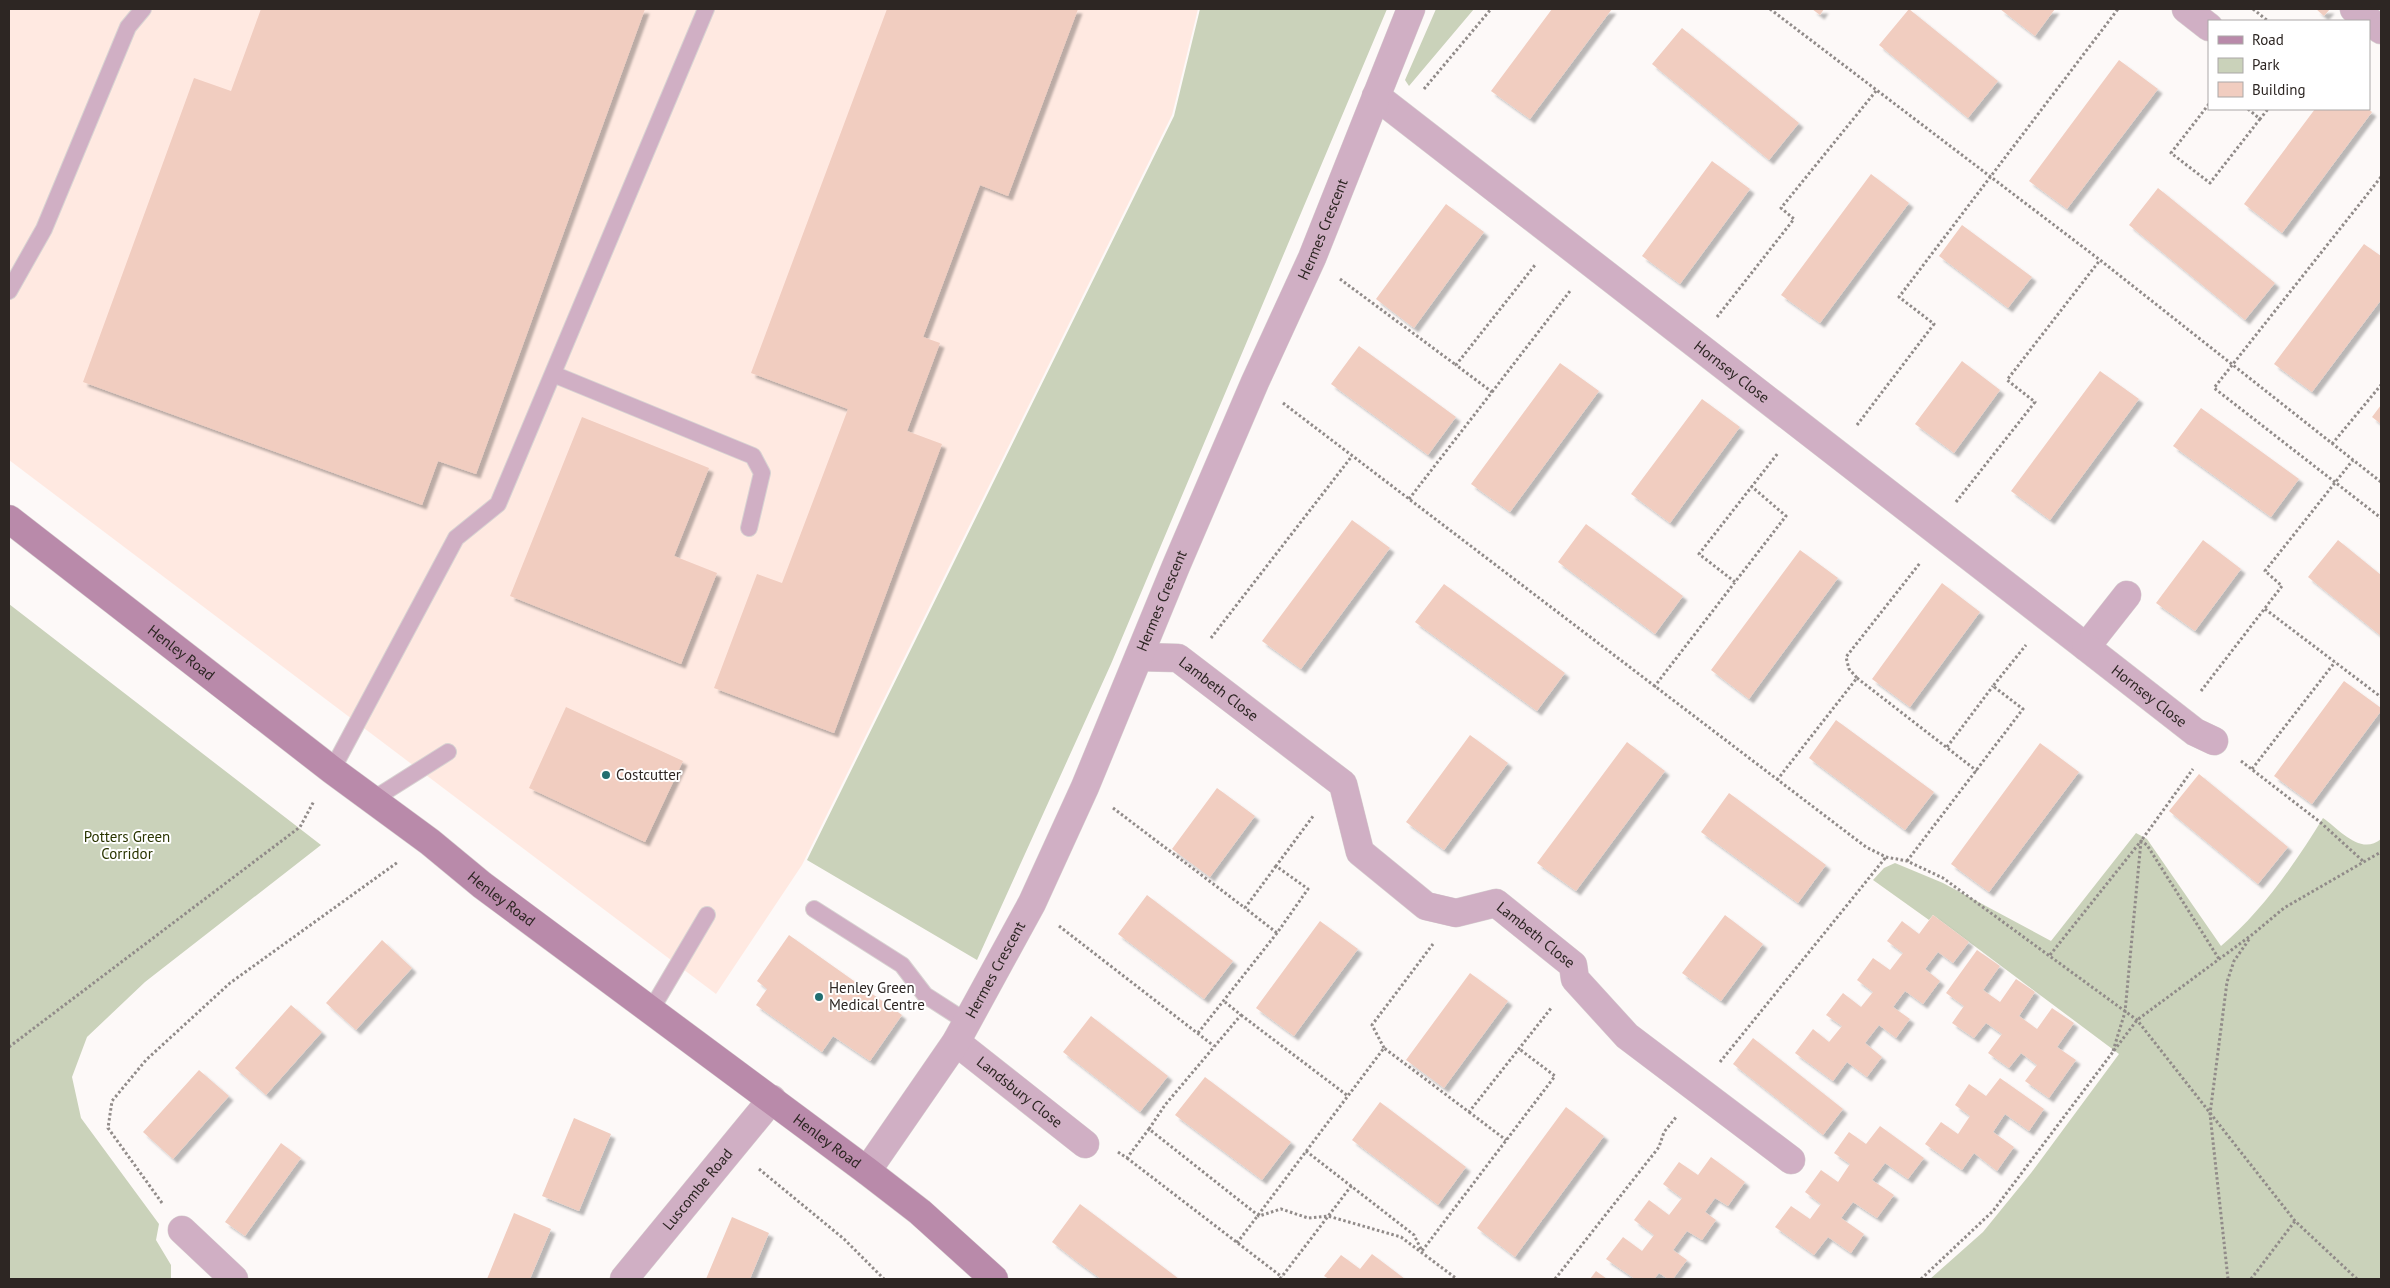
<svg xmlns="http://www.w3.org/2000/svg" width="2390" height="1288" viewBox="0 0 2390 1288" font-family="'PT Sans',sans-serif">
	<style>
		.built { fill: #ffe9e1 }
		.green { fill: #cad2ba }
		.building { fill: #f1cdc0; filter: url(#shadow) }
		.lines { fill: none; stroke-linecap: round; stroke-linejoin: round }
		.lane-casing { stroke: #d8d3d2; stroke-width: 18 }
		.street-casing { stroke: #d8d3d2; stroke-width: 29 }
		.secondary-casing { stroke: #d8d3d2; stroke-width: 29 }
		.path { stroke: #918b89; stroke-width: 3; stroke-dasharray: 2.5 2.5; stroke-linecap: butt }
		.lane { stroke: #d0afc4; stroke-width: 16 }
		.street { stroke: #d0afc4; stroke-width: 28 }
		.secondary { stroke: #b98aaa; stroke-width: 28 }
		.poi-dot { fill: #226e70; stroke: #fff; stroke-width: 2 }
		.labels { text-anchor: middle; stroke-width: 4; stroke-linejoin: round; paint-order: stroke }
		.street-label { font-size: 15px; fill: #2d2623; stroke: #fff }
		.poi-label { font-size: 15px; fill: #2d2623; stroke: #fff; text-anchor: start }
		.park-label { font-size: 15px; fill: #2a3500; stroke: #fff }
	</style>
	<defs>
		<filter id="shadow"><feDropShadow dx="4.5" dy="4.5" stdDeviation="1" flood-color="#0004"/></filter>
	</defs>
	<rect width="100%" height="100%" fill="#fdf9f8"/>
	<path class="built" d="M10 9H1198L1172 115 802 865 716 994 9 460Z"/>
	<path class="green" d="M1200 9H1387L1111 664 977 960 807 860 1174 116Z
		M1436 9H1474L1409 86 1405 80Z
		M9 604 321 845 145 982 87 1037 72 1077 81 1118 159 1224 156 1240 171 1265V1279H9Z
		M2323 818C2340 830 2361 856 2381 839V1279H1930L1983 1232 2031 1173 2119 1054 1933 915 1929 920 1873 880 1884 868 1895 863 1943 883 2051 941 2136 833 2147 839 2221 946C2261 913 2296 862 2323 818Z"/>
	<path class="building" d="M261 9H645L476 474 438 461 422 505 83 382 194 78 231 91Z
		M887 9H1078L1008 196 980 185 923 337 940 343 907 431 942 444 834 733 714 688 757 574 782 583 848 409 751 373Z
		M1552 9H1612L1530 119 1491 91Z
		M1812 9H1824L1820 15Z
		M1909 9 1998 81 1968 118 1879 45Z
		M2000 9H2055L2035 36Z
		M2316 9H2330L2324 16Z
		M1682 28 1799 123 1769 160 1652 64Z
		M2119 60 2158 89 2067 209 2029 181Z
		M2315 109H2368L2372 112 2282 233 2244 204Z
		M1712 161 1750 189 1680 284 1642 256Z
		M1871 174 1909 203 1820 323 1781 295Z
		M2158 188 2275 283 2245 320 2129 225Z
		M1446 204 1484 232 1414 328 1376 299Z
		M1962 225 2032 277 2008 308 1939 256Z
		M2364 244 2381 256V300L2312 392 2274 364Z
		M1359 346 1456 417 1428 455 1331 384Z
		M1962 361 2000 390 1954 453 1915 424Z
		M1560 363 1599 391 1510 512 1471 484Z
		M2100 371 2139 399 2050 520 2011 491Z
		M1702 399 1740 427 1670 523 1631 494Z
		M2381 405V424L2372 417Z
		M2201 408 2299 479 2271 517 2173 446Z
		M582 417 709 468 674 556 717 573 681 664 510 596Z
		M1352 520 1390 548 1301 669 1262 641Z
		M1586 524 1683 596 1655 634 1558 562Z
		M2203 540 2241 569 2195 631 2156 603Z
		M2338 540 2381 575V636L2308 577Z
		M1800 550 1838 578 1749 699 1711 670Z
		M1942 583 1980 612 1910 707 1872 679Z
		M1444 584 1565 673 1537 711 1415 622Z
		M2344 681 2381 708V711L2312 804 2274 776Z
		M566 707 683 761 645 842 529 788Z
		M1836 720 1934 792 1905 830 1809 758Z
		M1470 735 1508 763 1444 850 1406 822Z
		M1627 742 1665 771 1576 891 1537 863Z
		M2040 743 2079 772 1989 892 1951 864Z
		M2199 774 2288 847 2258 884 2169 811Z
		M1217 788 1255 816 1210 877 1172 849Z
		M1729 793 1826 865 1798 903 1701 832Z
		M1147 895 1233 961 1204 999 1118 934Z
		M1725 915 1763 944 1721 1001 1682 973Z
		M1933 915 1969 942 1953 963 1938 952 1925 969 1940 981 1923 1004 1905 991 1893 1007 1910 1019 1896 1038 1879 1025 1865 1043 1882 1057 1867 1077 1847 1062 1833 1081 1795 1053 1813 1029 1829 1042 1842 1026 1826 1015 1843 993 1861 1007 1873 992 1857 980 1873 958 1890 970 1903 953 1887 941 1902 921 1919 934Z
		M1320 921 1358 949 1294 1036 1256 1008Z
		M789 935 902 1015 870 1061 833 1036 822 1052 756 1005 767 989 757 981Z
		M382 940 412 968 356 1030 326 1003Z
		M1977 950 2000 966 1983 990 2000 1002 2016 979 2035 992 2019 1016 2037 1029 2052 1008 2074 1023 2057 1047 2076 1060 2049 1098 2025 1081 2037 1065 2021 1053 2009 1068 1988 1053 2002 1034 1986 1023 1974 1038 1952 1023 1964 1006 1946 993Z
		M1470 973 1508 1001 1444 1088 1406 1060Z
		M291 1005 322 1032 266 1095 235 1068Z
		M1091 1016 1168 1076 1140 1112 1063 1052Z
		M1753 1038 1843 1109 1823 1135 1733 1064Z
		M199 1070 229 1096 173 1159 143 1132Z
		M1205 1077 1291 1142 1262 1180 1175 1115Z
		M2000 1078 2044 1109 2029 1131 2005 1114 1993 1132 2014 1147 1997 1171 1974 1153 1962 1170 1925 1144 1941 1122 1958 1134 1970 1116 1955 1105 1969 1084 1986 1096Z
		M1380 1102 1466 1167 1438 1205 1352 1140Z
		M1566 1107 1604 1136 1515 1257 1477 1228Z
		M574 1118 611 1134 579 1211 542 1196Z
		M1880 1126 1924 1158 1908 1179 1885 1163 1872 1180 1894 1195 1877 1218 1853 1202 1841 1218 1864 1234 1851 1253 1828 1237 1814 1255 1775 1227 1791 1206 1810 1219 1821 1204 1805 1192 1821 1170 1838 1182 1850 1164 1834 1153 1849 1132 1866 1144Z
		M281 1143 301 1158 245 1236 225 1222Z
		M1711 1157 1745 1182 1728 1206 1715 1198 1705 1212 1716 1220 1702 1240 1687 1231 1673 1250 1687 1260 1673 1279H1668L1659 1273 1654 1279H1635L1606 1259 1623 1237 1642 1251 1654 1235 1634 1220 1649 1200 1669 1215 1682 1198 1663 1184 1679 1162 1698 1175Z
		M1080 1204 1104 1222 1179 1279H1101L1075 1260 1052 1242Z
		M514 1213 551 1229 530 1279H487Z
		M732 1217 769 1233 750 1279H706Z
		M1372 1254 1405 1279H1329L1324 1276 1341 1255 1360 1269Z
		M1596 1271 1607 1279H1590Z"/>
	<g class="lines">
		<defs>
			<path id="lane" d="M9 291 44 229 128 27 143 9
				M553 374 753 456 762 473 749 528
				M332 770 456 538 498 504 706 9
				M372 800 448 752
				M814 909 902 965 925 995 967 1022
				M651 1010 707 915"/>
			<g id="street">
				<path d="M2186 9 2209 27"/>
				<path d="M2354 9 2381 30"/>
				<path id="s1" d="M1376 96 2086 647 2127 595"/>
				<path id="s2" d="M2086 647 2195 732 2214 741"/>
				<path id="s3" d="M1139 657 1178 658 1343 784 1360 852 1426 906 1456 913 1496 903 1573 965 1575 979 1627 1036 1791 1160"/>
				<path id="s4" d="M956 1042 1085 1144"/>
				<path id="s5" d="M867 1171 956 1042 1032 903 1085 787 1176 566 1255 382 1312 258 1411 9"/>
				<path d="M182 1230 234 1279"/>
				<path id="s6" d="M624 1279 772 1099"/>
			</g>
			<g id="secondary">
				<path id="s7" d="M9 519 332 770 430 842 482 885 867 1171 920 1212 994 1279"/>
			</g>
		</defs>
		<use href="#lane" class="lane-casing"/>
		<use href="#street" class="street-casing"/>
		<use href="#secondary" class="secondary-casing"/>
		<path class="path" d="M1770 9 2100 260 2381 482
			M2253 9 2268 21
			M1424 89 1491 9
			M2209 104 2171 153 2210 183 2260 119
			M2248 109 2260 119 2268 109
			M2381 177 2214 388 2381 518
			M1340 279 1456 365
			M1717 317 1794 219 1781 208 1876 91
			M1492 392 1570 291
			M1283 403 1866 847 1886 857 1907 861 1943 878 2137 1020 2295 1221 2357 1279
			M1857 425 1934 324 1899 297 2118 9
			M2332 444 2381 385
			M1409 499 1492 392 1456 365 1535 265
			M1956 502 2035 402 2007 380 2100 260
			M1735 582 1699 554 1778 453
			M2265 609 2381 697
			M1211 638 1352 456
			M1857 678 1977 771
			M1654 687 1786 516 1751 486
			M2201 691 2282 586 2265 571 2353 460
			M1947 747 1993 686
			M2241 761 2320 822 2364 862
			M2252 769 2335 662
			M1777 780 1857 678 1849 669 1846 657 1920 563
			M1113 808 1245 908
			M1907 861 2023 709 1993 686 2026 645
			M1276 866 1245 908 1277 933
			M1059 926 1214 1046
			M2050 955 2141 841 2147 845 2219 959
			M1241 1015 1348 1096
			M1198 1033 1277 933 1308 889 1276 866 1314 815
			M9 1047 300 827 314 801
			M1384 1048 1372 1025 1433 944
			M2113 1051 2125 1012 2141 841 2193 769
			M1720 1062 1886 857
			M1469 1112 1506 1140
			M1149 1129 1165 1105 1241 1015 1225 1002
			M1306 1151 1414 1235 1422 1251 1555 1076 1518 1048
			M1118 1152 1127 1158 1149 1129 1259 1216 1281 1209 1308 1218 1328 1216 1401 1237 1457 1279
			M1127 1158 1282 1277
			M759 1169 844 1239 884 1279
			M162 1203 108 1128 112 1101 146 1060 230 983 398 862
			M1237 1243 1384 1048 1469 1112 1552 1007
			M1280 1279 1352 1185
			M1555 1279 1659 1147 1664 1132 1677 1116
			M1921 1279 1993 1211 2137 1020 2253 934 2284 908 2381 852
			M2228 1279 2210 1114 2227 982 2234 961 2250 938
			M2251 1279 2295 1221"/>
		<use href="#lane" class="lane"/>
		<use href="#street" class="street"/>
		<use href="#secondary" class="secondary"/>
	</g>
	<g class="poi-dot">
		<circle cx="606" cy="775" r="5"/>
		<circle cx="819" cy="997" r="5"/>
	</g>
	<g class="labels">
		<g class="street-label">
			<text dy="5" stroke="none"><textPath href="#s5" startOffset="1049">Hermes Crescent</textPath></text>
			<text dy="5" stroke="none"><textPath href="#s1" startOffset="450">Hornsey Close</textPath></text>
			<text dy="5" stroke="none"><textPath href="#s5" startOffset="644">Hermes Crescent</textPath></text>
			<text dy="5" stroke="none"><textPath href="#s7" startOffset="218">Henley Road</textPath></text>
			<text dy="5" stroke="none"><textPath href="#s3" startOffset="90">Lambeth Close</textPath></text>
			<text dy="5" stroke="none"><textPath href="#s2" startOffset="80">Hornsey Close</textPath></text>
			<text dy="5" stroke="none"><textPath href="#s7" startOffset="622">Henley Road</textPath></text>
			<text dy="5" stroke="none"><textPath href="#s3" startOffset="525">Lambeth Close</textPath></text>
			<text dy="5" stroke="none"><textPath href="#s5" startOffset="239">Hermes Crescent</textPath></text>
			<text dy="5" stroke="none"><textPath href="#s4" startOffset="81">Landsbury Close</textPath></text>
			<text dy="5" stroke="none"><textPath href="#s7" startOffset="1028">Henley Road</textPath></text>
			<text dy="5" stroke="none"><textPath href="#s6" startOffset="116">Luscombe Road</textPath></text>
		</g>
		<g class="poi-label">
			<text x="616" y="780">Costcutter</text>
			<text x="829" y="993">Henley Green<tspan x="829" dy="17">Medical Centre</tspan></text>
		</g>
		<g class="park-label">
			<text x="127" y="842">Potters Green<tspan x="127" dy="17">Corridor</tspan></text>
		</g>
	</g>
	<rect width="2390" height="1288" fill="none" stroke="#2d2623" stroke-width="20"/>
	<rect x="2208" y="20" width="162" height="90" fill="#ffffff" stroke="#aba8a7"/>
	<rect x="2218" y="36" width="25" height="8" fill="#b98aaa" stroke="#aba8a7"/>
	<text x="2252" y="45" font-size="15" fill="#2d2623">Road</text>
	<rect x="2218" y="58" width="25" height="15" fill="#cad2ba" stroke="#aba8a7"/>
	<text x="2252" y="70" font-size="15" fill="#2d2623">Park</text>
	<rect x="2218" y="82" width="25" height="15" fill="#f1cdc0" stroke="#aba8a7"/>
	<text x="2252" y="95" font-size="15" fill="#2d2623">Building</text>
</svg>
